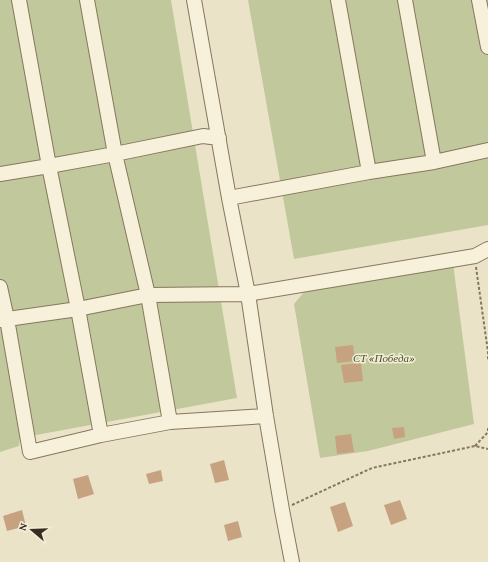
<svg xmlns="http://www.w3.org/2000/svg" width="488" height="562" viewBox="0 0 488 562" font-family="'Crimson Pro',serif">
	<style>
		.green { fill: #c1c99c }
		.building { fill: #c7a281 }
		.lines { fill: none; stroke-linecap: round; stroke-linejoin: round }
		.minor-casing { stroke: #86765e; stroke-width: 16 }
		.path { stroke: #86765e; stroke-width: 2; stroke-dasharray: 3 2; stroke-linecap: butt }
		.minor { stroke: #f7f0db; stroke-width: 14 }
		.labels { text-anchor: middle; stroke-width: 3; stroke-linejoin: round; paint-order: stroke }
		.park-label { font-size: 11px; font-style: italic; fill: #455329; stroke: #f3edd7 }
	</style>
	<rect width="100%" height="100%" fill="#ebe3c8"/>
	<path class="green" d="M0 0H171L237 398 20 438 19 446 0 452Z
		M248 0H488V225L294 259Z
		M453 263 474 424 368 451 320 458 294 304 304 292Z"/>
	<path class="building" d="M353 345 355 361 337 363 335 347Z
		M361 363 363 381 344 383 341 365Z
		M404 427 405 437 394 439 392 428Z
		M351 434 354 452 337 454 335 436Z
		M224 460 229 480 215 483 210 464Z
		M161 470 163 481 149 484 146 474Z
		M88 475 94 494 78 499 73 479Z
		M400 500 407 519 391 525 384 505Z
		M345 502 353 526 338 532 330 507Z
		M22 510 26 526 7 531 3 516Z
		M238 521 242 537 228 541 224 525Z"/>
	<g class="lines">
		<defs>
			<path id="minor" d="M19 0 49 166 78 309 101 435
				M87 0 115 154 148 295 170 422
				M194 0 229 198 248 294 266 416 282 510 292 562
				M338 0 369 172
				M405 0 434 162
				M479 0 488 47
				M0 174 49 166 115 154 203 136 219 138
				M229 198 369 172 434 162 488 150
				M0 287 7 319 30 452 101 435 170 422 266 416
				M0 320 78 309 148 295 248 294 475 256 488 249"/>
		</defs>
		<use href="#minor" class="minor-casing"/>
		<path class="path" d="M476 267 488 352V361
			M475 446 488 432V428
			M292 505 372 468 475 446 488 449"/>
		<use href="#minor" class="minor"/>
	</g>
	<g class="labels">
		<g class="park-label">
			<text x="384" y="362">СТ «Победа»</text>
		</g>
	</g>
	<g transform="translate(32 530) rotate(289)" stroke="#f3edd7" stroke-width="3" paint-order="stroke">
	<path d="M0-3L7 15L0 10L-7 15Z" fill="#382d21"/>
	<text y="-6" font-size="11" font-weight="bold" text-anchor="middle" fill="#382d21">N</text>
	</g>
</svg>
